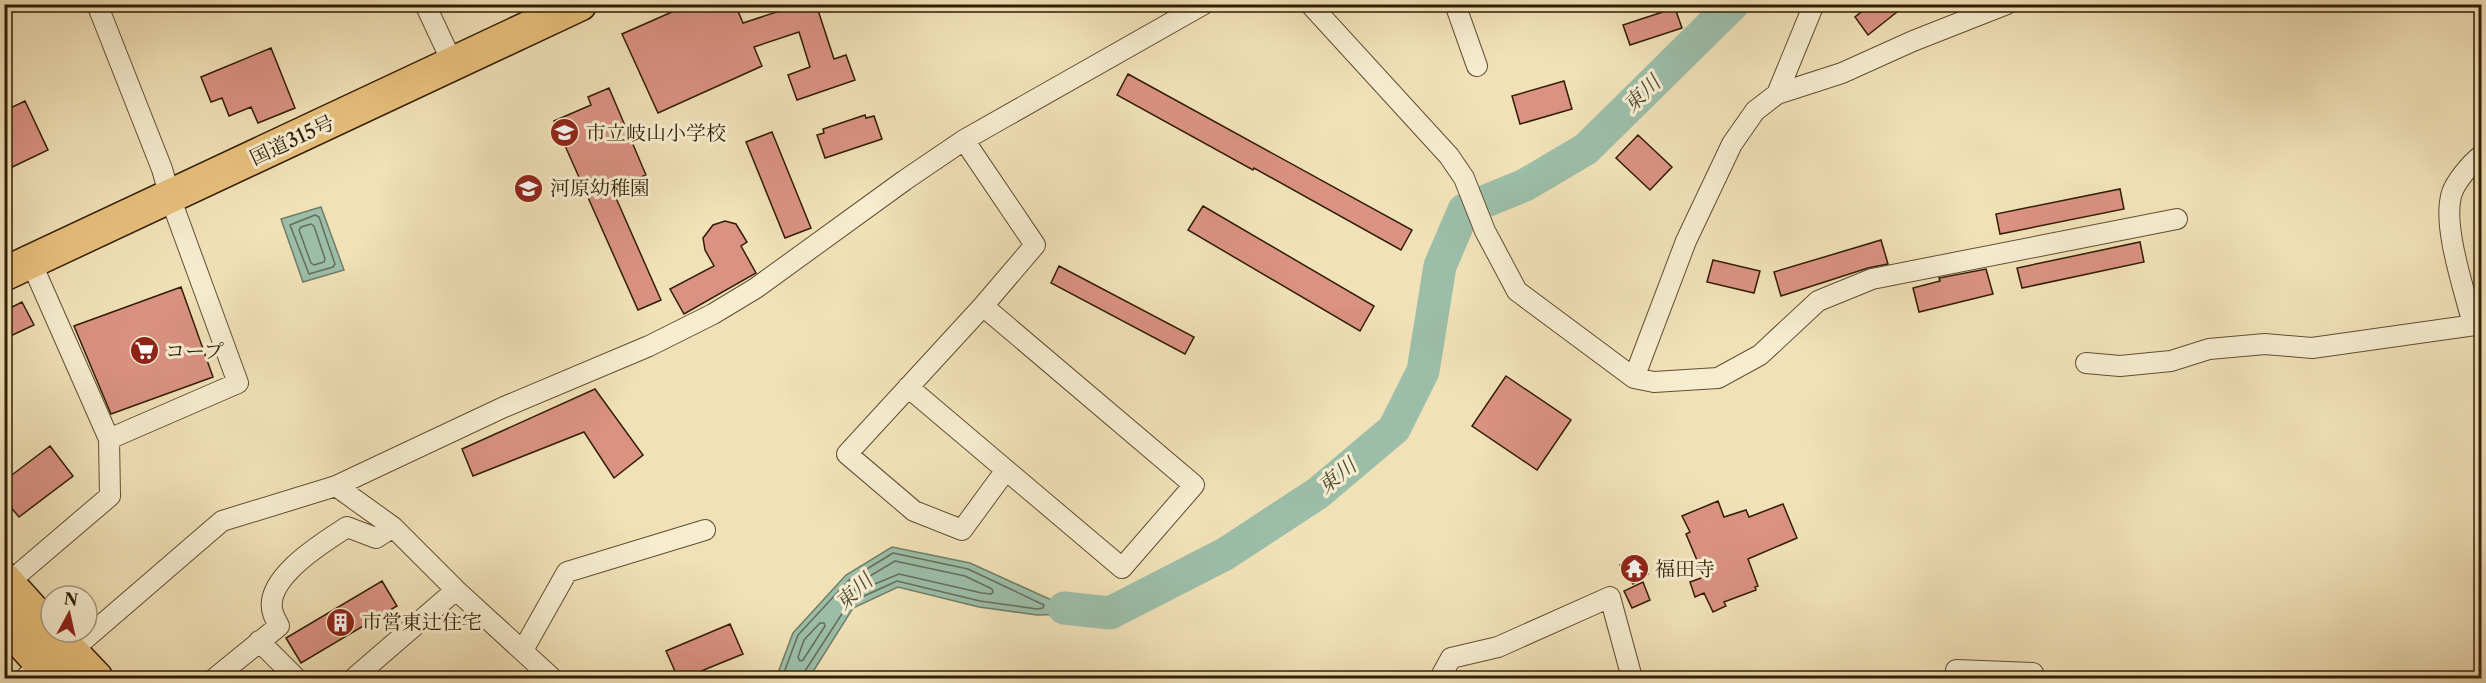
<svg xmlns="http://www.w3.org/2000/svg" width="2486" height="683" viewBox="0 0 2486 683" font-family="'Libre Caslon Text','Noto Serif JP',serif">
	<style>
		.water { fill: #9cbea9; stroke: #717e67; stroke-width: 1.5 }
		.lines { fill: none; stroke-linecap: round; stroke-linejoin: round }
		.shore { stroke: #666e57; stroke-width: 1.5 }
		.river { stroke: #9cbea9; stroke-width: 33 }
		.building { fill: #da9283; stroke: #311d05; stroke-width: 1.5 }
		.street-casing { stroke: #614e32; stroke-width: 22 }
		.highway-casing { stroke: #311d05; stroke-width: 36 }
		.street { stroke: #f6ecd0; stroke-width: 20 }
		.highway { stroke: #e8c07c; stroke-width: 33 }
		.labels { text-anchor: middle; stroke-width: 6; stroke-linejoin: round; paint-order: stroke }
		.poi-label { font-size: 20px; fill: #311d05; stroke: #f6ecd0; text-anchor: start }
		.street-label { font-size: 20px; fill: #311d05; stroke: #f6ecd0 }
		.water-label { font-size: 21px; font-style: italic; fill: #514d36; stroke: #f6ecd0 }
	</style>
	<rect width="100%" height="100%" fill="#f1e1b7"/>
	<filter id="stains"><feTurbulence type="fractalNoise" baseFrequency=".00333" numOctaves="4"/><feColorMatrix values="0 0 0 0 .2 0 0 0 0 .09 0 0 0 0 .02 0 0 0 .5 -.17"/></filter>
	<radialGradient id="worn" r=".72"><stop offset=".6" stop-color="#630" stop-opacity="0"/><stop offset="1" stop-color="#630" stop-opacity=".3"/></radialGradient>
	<path class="water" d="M321 207 344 270 303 282 281 219Z
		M892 547 970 563 1058 603 1110 613 1037 615 979 607 898 587 853 608 809 678H776L793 633 846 575Z"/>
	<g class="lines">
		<path class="shore" d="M315 215 319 217 335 264 333 267 309 274 290 225Z
			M311 224 314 226 325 259 324 262 314 265 311 263 299 230 301 227Z
			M895 561 965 576 992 589 993 592 991 594 982 593 899 574 858 591 854 590 855 585Z
			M820 623H824L825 626 803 660 800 661 798 657 804 640Z
			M782 678 798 635 849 580 893 553 968 569 1044 605 1043 608 1037 609 980 601 897 581 849 603 805 671 804 678"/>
		<path class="river" d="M1064 608 1110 613 1225 554 1318 493 1394 429 1423 371 1440 266 1464 210 1525 185 1586 149 1733 4"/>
	</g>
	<path class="building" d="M690 4H735L743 23 801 4H816L834 59 846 55 855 80 797 100 788 75 810 67 799 32 754 47 762 66 658 113 622 34Z
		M1871 4H1907L1868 35 1855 17Z
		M1675 8 1682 28 1630 45 1623 25Z
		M271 48 295 108 258 123 251 107 229 116 222 98 211 102 201 77Z
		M1128 74 1412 230 1401 250 1254 168 1253 170 1117 95Z
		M1564 81 1572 109 1520 124 1512 96Z
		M609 88 646 175 612 189 661 300 638 310 554 121 591 105 588 97Z
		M25 101 48 150 4 171V111Z
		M865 115 866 118 874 116 882 139 825 158 817 135 824 133 823 129Z
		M772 132 811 228 785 238 746 142Z
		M1638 135 1672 167 1650 190 1616 158Z
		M2120 189 2124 209 2000 234 1996 214Z
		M1203 206 1374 306 1360 331 1188 230Z
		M725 221 736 224 747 242 741 246 756 273 684 314 670 289 714 266 705 250 703 238 713 225Z
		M1881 240 1888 264 1868 268 1781 296 1774 272Z
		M2140 242 2144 262 2022 288 2017 268Z
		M1713 260 1760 271 1754 293 1707 282Z
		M1059 266 1194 337 1185 354 1051 283Z
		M1986 269 1993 294 1919 312 1913 288 1940 281 1939 278Z
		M181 287 213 377 111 414 74 326Z
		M22 302 34 325 4 339V311Z
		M1506 376 1571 420 1537 470 1472 426Z
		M595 389 643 455 614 478 584 432 473 476 462 449Z
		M50 446 73 476 19 517 4 499V481Z
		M1718 501 1724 517 1746 510 1749 517 1783 504 1797 538 1748 559 1758 586 1755 587 1756 590 1724 602 1726 606 1713 612 1704 593 1695 597 1690 582 1704 577 1686 534 1690 532 1682 516Z
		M1635 555 1648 574 1633 584 1620 565Z
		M382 581 397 606 301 663 286 638Z
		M1643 582 1650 600 1632 608 1624 591Z
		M730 624 743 654 684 678H678L666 651Z"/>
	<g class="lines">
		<defs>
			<path id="street" d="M97 4 162 169 170 197 238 383 109 439
				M425 4 453 64
				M1310 4 1449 156 1464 178 1485 231 1517 291 1634 378 1654 382 1718 378 1760 355 1818 301 1872 279 2177 219
				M1455 4 1477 66
				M1777 94 1814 4
				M964 140 1035 245 983 306 847 454 914 511 962 530 1006 470
				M2473 325C2465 291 2443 230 2451 196 2454 183 2471 163 2482 155
				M2086 363 2120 366 2171 361 2209 349 2265 344 2312 348 2482 324
				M1634 378 1686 241 1732 144 1755 111 1777 94 1842 73 1913 41 2007 4
				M908 387 1122 568 1194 485 983 306
				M336 486 393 527 456 590 552 678
				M8 583 110 496 109 439 31 262
				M259 641 296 678
				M523 650 567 572 705 530
				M1956 670 2033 673V678
				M25 678 42 664 70 652 222 521 336 486 504 407 649 346 713 314 756 288 905 180 964 140 1204 4
				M215 678 279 626C277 622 274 617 273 613 262 579 324 542 347 527L376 538 393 527
				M354 678 456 590
				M1440 678 1451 658 1498 647 1610 597 1632 678"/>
			<path id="highway" d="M4 274 580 4
				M4 579 51 631
				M4 622 54 678
				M52 632 96 678"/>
		</defs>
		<use href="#street" class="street-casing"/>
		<use href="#highway" class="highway-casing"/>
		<use href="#street" class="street"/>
		<use href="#highway" class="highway"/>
	</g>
	<defs>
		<symbol id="school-disc" viewBox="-11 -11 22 22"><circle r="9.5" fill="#8f2418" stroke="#f6ecd0"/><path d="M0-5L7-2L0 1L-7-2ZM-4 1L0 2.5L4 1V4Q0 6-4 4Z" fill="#fff"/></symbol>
		<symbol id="supermarket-disc" viewBox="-11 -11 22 22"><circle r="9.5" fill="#8f2418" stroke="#f6ecd0"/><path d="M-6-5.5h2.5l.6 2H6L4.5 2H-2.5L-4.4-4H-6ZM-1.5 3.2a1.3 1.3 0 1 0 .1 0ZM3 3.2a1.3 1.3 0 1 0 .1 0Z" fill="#fff"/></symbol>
		<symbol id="temple-disc" viewBox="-11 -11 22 22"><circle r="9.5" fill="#8f2418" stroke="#f6ecd0"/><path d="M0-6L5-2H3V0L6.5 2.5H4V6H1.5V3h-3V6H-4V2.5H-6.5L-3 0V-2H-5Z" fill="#fff"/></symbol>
		<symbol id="building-disc" viewBox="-11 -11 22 22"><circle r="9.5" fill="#8f2418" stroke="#f6ecd0"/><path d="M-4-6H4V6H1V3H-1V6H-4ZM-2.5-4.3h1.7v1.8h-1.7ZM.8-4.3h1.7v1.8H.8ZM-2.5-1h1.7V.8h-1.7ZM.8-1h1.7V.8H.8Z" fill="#fff"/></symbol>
	</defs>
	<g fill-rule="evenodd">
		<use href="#school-disc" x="548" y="116" width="33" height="33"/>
		<use href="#school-disc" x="512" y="172" width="33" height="33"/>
		<use href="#supermarket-disc" x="128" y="334" width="33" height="33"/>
		<use href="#temple-disc" x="1618" y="552" width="33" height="33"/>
		<use href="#building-disc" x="324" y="606" width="33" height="33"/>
	</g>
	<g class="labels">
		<g class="poi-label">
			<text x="586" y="140">市立岐山小学校</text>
			<text x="550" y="195">河原幼稚園</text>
			<text x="165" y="358">コープ</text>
			<text x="1655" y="576">福田寺</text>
			<text x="362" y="629">市営東辻住宅</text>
		</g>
		<g class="street-label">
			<text transform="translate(292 140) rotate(-25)" y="7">国道315号</text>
		</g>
		<g class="water-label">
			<text transform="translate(1642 94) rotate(-44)" y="7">東川</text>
			<text transform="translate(1337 476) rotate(-39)" y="7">東川</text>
			<text transform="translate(854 592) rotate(-43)" y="7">東川</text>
		</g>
	</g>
	<rect width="2486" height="683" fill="none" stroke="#f1e1b7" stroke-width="24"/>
	<rect x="6" y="6" width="2474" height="671" fill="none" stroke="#311d05" stroke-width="3"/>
	<rect x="12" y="12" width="2462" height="659" fill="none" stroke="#311d05" stroke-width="1.5"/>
	<g transform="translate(69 614) rotate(8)"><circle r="28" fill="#f6ecd0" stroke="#a7997f" stroke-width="1.5"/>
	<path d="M0-4.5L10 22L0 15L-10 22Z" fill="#8f2418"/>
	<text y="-9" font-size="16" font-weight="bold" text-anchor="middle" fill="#311d05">N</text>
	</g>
	<rect width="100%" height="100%" filter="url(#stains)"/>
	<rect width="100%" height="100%" fill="url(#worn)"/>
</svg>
